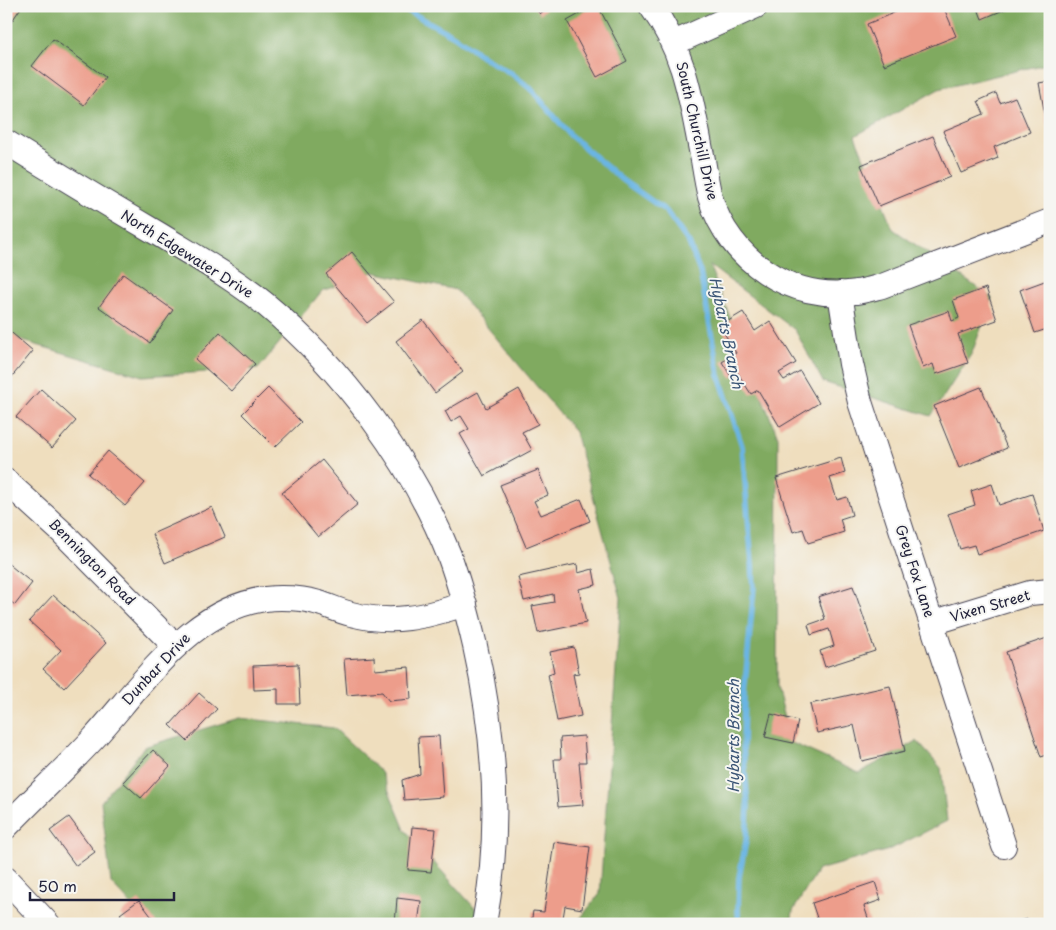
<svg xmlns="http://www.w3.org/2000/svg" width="1056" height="930" viewBox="0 0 1056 930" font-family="'Playpen Sans',sans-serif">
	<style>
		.forest { fill: #80aa60; stroke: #51664e }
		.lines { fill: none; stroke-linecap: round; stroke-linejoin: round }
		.stream { stroke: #6ab5e3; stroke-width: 5.5 }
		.building { fill: #ed9d8b }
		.minor-casing { stroke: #413e4f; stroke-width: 26 }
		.minor { stroke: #fff; stroke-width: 24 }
		.labels { text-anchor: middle; stroke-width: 4; stroke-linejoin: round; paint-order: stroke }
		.street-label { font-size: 14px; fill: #22223b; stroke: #f6f6f2 }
		.water-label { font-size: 15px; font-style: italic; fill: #3b5576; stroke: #f6f6f2 }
	</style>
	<rect width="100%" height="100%" fill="#f6f6f2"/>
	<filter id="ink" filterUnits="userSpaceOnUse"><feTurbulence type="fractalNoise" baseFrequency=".02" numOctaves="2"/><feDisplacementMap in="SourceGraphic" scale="10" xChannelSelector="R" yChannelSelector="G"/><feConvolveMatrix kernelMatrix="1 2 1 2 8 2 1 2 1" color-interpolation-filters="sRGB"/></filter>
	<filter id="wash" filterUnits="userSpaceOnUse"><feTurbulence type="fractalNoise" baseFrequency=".0096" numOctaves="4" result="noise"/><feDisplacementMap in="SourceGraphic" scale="20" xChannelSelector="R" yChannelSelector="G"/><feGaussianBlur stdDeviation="1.12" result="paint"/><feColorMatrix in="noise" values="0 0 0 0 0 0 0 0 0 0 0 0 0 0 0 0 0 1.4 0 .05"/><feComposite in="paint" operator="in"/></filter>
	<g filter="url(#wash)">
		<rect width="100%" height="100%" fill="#efdebe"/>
		<path class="forest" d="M6 6H1050V63L939 89 855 136 893 229 992 298 972 353 931 416 823 382 795 330 709 265 778 437 777 687 792 743 859 773 917 741 941 768 947 821 889 850 818 870 793 911 791 924H576L600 893 621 598 575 432 456 290 373 272 322 291 258 369 142 376 23 341 6 332Z
			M239 718 334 728 381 772 405 830 489 924H149L111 883 101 802 144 747Z"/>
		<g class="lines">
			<path class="stream" d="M399 6 454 36 486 59 511 73 531 89 571 136 622 180 666 211 689 243 700 272 719 375 742 446 754 587 744 695 743 747 748 806 746 841 739 877 738 911 739 924"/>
		</g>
		<g id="blocks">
			<path class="building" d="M6 6H22L6 30Z
				M533 6H549L540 14Z
				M594 6H598L627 61 597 77 567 21Z
				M910 6H943L956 36 884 65 867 24Z
				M977 6H1013L982 19Z
				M53 39 105 77 84 105 32 66Z
				M1050 81V136H1049L1039 83Z
				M996 93 1000 103 1015 97 1030 132 994 147 998 158 961 173 943 131 984 114 978 101Z
				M933 136 950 177 879 206 861 165Z
				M352 252 394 302 367 323 326 274Z
				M123 274 173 310 150 343 99 307Z
				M1050 279V328L1035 333 1020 290Z
				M986 288 997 320 958 334 968 363 936 374 933 364 923 368 908 325 949 311 952 321 959 318 953 300Z
				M743 312 755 331 770 321 796 363 779 373 784 380 800 371 819 403 780 427 758 390 751 394 737 372 732 378 722 362 736 353 720 326Z
				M423 320 463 372 435 393 396 341Z
				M6 328 33 351 10 379 6 376Z
				M220 332 255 364 231 391 195 359Z
				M981 387 1007 448 959 468 934 406Z
				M268 388 301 422 275 447 242 414Z
				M41 389 76 421 52 448 16 417Z
				M519 389 538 424 522 432 532 450 484 476 460 434 469 429 461 416 451 422 445 411 478 392 486 408Z
				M108 451 145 483 125 506 88 474Z
				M841 458 845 473 830 478 837 500 847 497 852 515 840 519 844 532 808 543 803 529 793 532 776 478Z
				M322 460 358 504 318 537 282 493Z
				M538 470 548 495 534 501 541 515 581 499 590 521 526 547 500 485Z
				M992 484 999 505 1032 494 1044 531 977 554 974 545 960 549 948 514 975 505 971 491Z
				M212 507 225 537 165 563 152 534Z
				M6 562 32 583 15 605 6 598Z
				M577 564 578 573 593 569 596 585 579 589 586 623 538 633 532 606 554 602 553 594 524 601 518 577Z
				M853 586 875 651 825 667 820 651 834 646 829 629 811 635 808 625 825 619 818 597Z
				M53 595 106 643 64 688 43 669 61 650 29 621Z
				M1050 637V754L1041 757 1006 652Z
				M574 647 579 673 573 674 581 716 557 721 548 674 554 672 550 652Z
				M374 657 375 670 409 667 411 699 389 701 382 692 347 695 344 659Z
				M298 664 300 704H278V689L254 690 253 666Z
				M890 686 905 751 862 761 854 725 817 733 810 704Z
				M199 693 217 709 187 741 170 725Z
				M771 714 798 721 793 743 765 737Z
				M439 736 443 797 404 800 402 780 420 774 418 737Z
				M584 736 586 762H579L583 805 558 807 554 759H561L560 738Z
				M153 750 170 766 141 798 123 782Z
				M69 817 95 852 76 866 50 831Z
				M412 827 436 829 431 872 408 870Z
				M554 842 590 847 582 909 565 906 563 918 579 920V924H531L533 911 544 912Z
				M875 882 881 900 864 906 870 924H819L812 903Z
				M397 898 421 901 418 924H395Z
				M139 900 157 924H128L120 914Z
				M1028 919 1031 924H1009V923Z"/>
		</g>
	</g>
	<g filter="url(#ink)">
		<use href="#blocks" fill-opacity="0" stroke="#413e4f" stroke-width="1"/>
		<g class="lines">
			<defs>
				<path id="minor" d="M651 6C687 56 691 102 703 160 705 172 707 185 710 197 729 260 791 302 856 292 865 291 874 288 882 286L1050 221
					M674 43 756 6
					M6 142C57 174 109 205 160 235 196 257 232 277 265 304 341 367 413 463 449 555 460 585 468 616 475 646 496 739 502 830 484 924
					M840 293 851 364 860 402 1004 846
					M6 481 63 533 175 646
					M932 623 1030 593 1050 591
					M6 827C35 797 66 768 94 738 144 683 197 598 281 598 293 598 307 599 319 603 329 606 339 611 351 614 392 625 425 617 465 604
					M6 879 48 924"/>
			</defs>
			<use href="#minor" class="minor-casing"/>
			<use href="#minor" class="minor"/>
		</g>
	</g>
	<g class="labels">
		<g class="street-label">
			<text transform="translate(697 131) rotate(77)" y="5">South Churchill Drive</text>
			<text transform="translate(187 254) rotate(32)" y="5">North Edgewater Drive</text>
			<text transform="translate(92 562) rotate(45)" y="5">Bennington Road</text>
			<text transform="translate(915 571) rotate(72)" y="5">Grey Fox Lane</text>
			<text transform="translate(990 606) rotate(-16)" y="5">Vixen Street</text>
			<text transform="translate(156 669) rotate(-47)" y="5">Dunbar Drive</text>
		</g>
		<g class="water-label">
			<text transform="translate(726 333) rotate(78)" y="5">Hybarts Branch</text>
			<text transform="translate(734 736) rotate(-90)" y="5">Hybarts Branch</text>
		</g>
	</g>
	<rect width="1056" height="930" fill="none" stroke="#f6f6f2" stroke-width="25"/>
	<path d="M30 892v8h144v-8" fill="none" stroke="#22223b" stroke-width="2.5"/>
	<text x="38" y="892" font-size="15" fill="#22223b" stroke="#f6f6f2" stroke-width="4" paint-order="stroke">50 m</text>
</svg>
